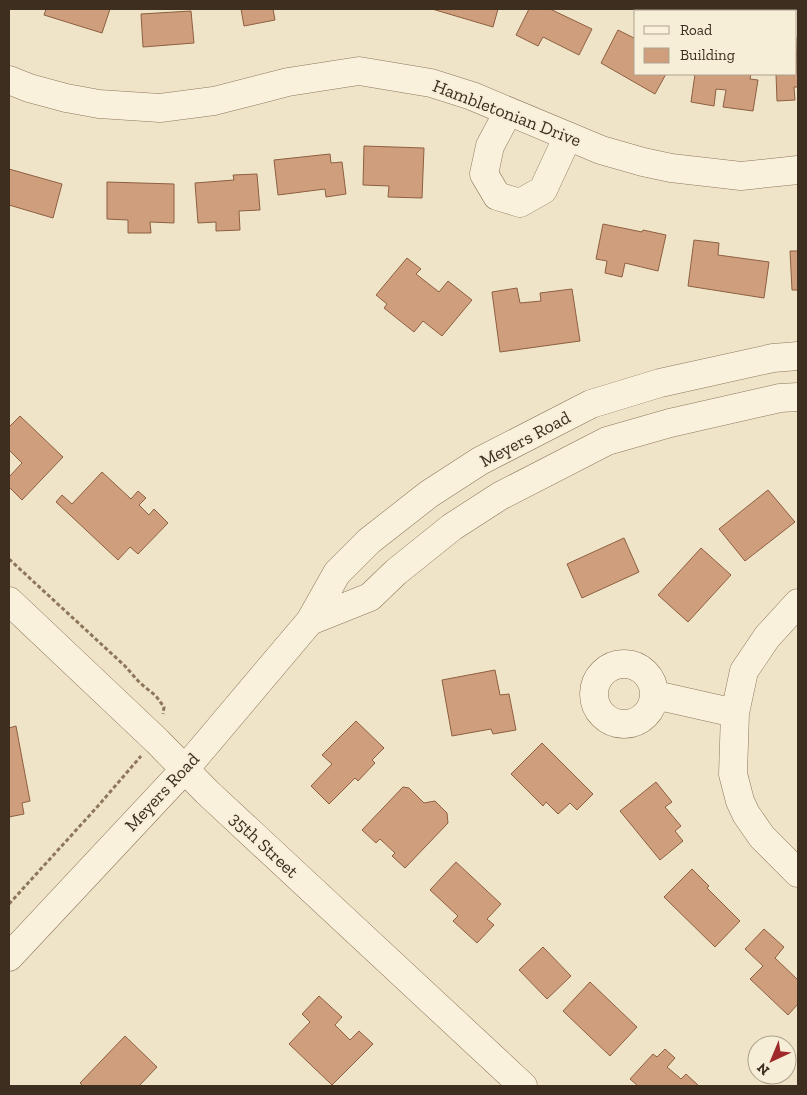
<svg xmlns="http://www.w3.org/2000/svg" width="807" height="1095" viewBox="0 0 807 1095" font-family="'Zilla Slab',serif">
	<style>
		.building { fill: #cf9f7d; stroke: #8d5f41 }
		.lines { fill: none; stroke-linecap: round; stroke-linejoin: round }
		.minor-casing { stroke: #8d765c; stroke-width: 29 }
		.path { stroke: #8d765c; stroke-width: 3; stroke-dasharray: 4 2.5; stroke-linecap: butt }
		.minor { stroke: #faf1dc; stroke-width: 28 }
		.labels { text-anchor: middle; stroke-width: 4; stroke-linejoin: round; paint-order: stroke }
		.street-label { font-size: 18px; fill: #3d2e20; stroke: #f7eed8 }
	</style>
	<rect width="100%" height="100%" fill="#f0e4c8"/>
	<path class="building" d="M46 9H110L102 33 44 15Z
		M241 9H273L275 20 244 26Z
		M432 9H498L493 27Z
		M529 9H550L592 29 579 55 543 37 538 46 516 35Z
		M191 11 194 43 143 47 141 14Z
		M618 30 636 39V74H666L655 94 601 63Z
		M797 37H798V87H794L795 100 777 101 776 74H796Z
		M695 74H751L750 79 758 80 753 111 723 107 726 90 716 89 714 106 691 102Z
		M364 146 424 148 422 198 388 197 389 186 363 185Z
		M330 154 331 163 342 162 346 194 326 197 325 189 278 195 274 160Z
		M9 169 62 184 53 218 9 205Z
		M257 174 260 210 239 211 240 230 216 231V222L198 223 195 183 234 180 233 175Z
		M107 182 174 184V223L150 222 151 233H128V220L107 219Z
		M603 224 642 232 643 230 666 235 658 271 625 263 622 277 605 273 607 261 596 259Z
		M694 240 719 243 718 255 769 262 764 298 688 286Z
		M790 251H798V290H792Z
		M407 258 421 269 416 274 439 292 448 281 472 300 442 336 423 321 414 332 384 308 387 304 376 295Z
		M517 288 520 303 541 301 540 293 572 289 580 341 500 352 492 292Z
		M20 416 63 457 22 500 9 487V477L22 463 9 450V427Z
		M102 472 131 499 138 491 146 498 139 505 149 515 154 509 168 523 138 554 130 547 118 560 56 502 62 495 72 504Z
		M768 490 795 522 745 561 719 529Z
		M624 538 639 572 582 598 567 564Z
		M701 548 731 575 688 622 658 595Z
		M495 670 500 695 509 694 516 730 493 734 491 729 452 736 442 680Z
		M356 721 384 748 372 760 375 763 358 781 355 778 329 804 311 786 332 764 322 755Z
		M16 726 30 801 22 803 24 814 9 817V728Z
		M542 743 593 794 577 810 570 803 558 814 546 802 543 806 511 774Z
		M656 782 672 802 665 807 681 826 675 831 683 841 660 860 620 811Z
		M403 787 409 788 424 803 435 801 447 813 448 823 405 868 392 856 395 853 380 839 376 843 362 830Z
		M456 862 501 904 487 919 494 925 477 943 453 921 458 916 430 890Z
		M692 869 709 886 707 888 740 921 715 947 664 897Z
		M764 929 784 947 775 958 798 980V1004L788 1015 750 979 763 966 745 949Z
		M543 947 571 976 547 999 519 970Z
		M590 982 637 1027 610 1056 563 1011Z
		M319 996 342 1017 335 1025 350 1040 359 1031 373 1044 332 1085 289 1044 310 1022 302 1014Z
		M125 1036 157 1067 139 1086H83L80 1083Z
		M665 1049 675 1058 667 1067 681 1079 686 1074 699 1086H638L630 1079 653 1054 657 1057Z"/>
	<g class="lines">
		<defs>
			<path id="minor" d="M9 80 29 88 66 98 99 104 160 108 214 101 288 82 359 71 431 83 472 96 601 150 643 162 671 168 741 176 798 170
				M508 112 490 146 484 174 497 196 520 203 543 190 568 136
				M9 601 157 741 207 792 523 1086
				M798 603 767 637 744 671 735 713 733 774 740 801 746 814 762 837 798 873
				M310 621 370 597 396 572 452 527 500 496 607 441 670 423 780 398 798 397
				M594 694a30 30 0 1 1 60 0a30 30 0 1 1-60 0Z
				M655 695 735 713
				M9 957 185 769 310 621 337 573 369 541 429 494 480 461 591 404 660 383 773 358 798 356"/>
		</defs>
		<use href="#minor" class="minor-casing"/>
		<path class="path" d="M9 559 125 666 140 683 156 696 164 707 163 714
			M9 904 98 806 141 756"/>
		<use href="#minor" class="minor"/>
	</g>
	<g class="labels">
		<g class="street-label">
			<text transform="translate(507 113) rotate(21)" y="6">Hambletonian Drive</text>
			<text transform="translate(525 439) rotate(-28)" y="6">Meyers Road</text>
			<text transform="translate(162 792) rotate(-47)" y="6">Meyers Road</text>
			<text transform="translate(264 845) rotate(43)" y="6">35th Street</text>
		</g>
	</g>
	<rect width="807" height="1095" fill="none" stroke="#3d2e20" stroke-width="20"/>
	<rect x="634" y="10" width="162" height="65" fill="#f7eed8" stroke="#ada18e"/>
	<rect x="644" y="26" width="25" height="8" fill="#faf1dc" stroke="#ada18e"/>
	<text x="680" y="35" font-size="15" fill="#3d2e20">Road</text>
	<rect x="644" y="48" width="25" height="15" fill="#cf9f7d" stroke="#ada18e"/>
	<text x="680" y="60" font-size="15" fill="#3d2e20">Building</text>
	<g transform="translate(772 1060) rotate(224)"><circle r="24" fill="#f7eed8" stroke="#ada18e"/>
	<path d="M0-4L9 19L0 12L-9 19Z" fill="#9e2a2b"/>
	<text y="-8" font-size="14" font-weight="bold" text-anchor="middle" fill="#3d2e20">N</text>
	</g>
</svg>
